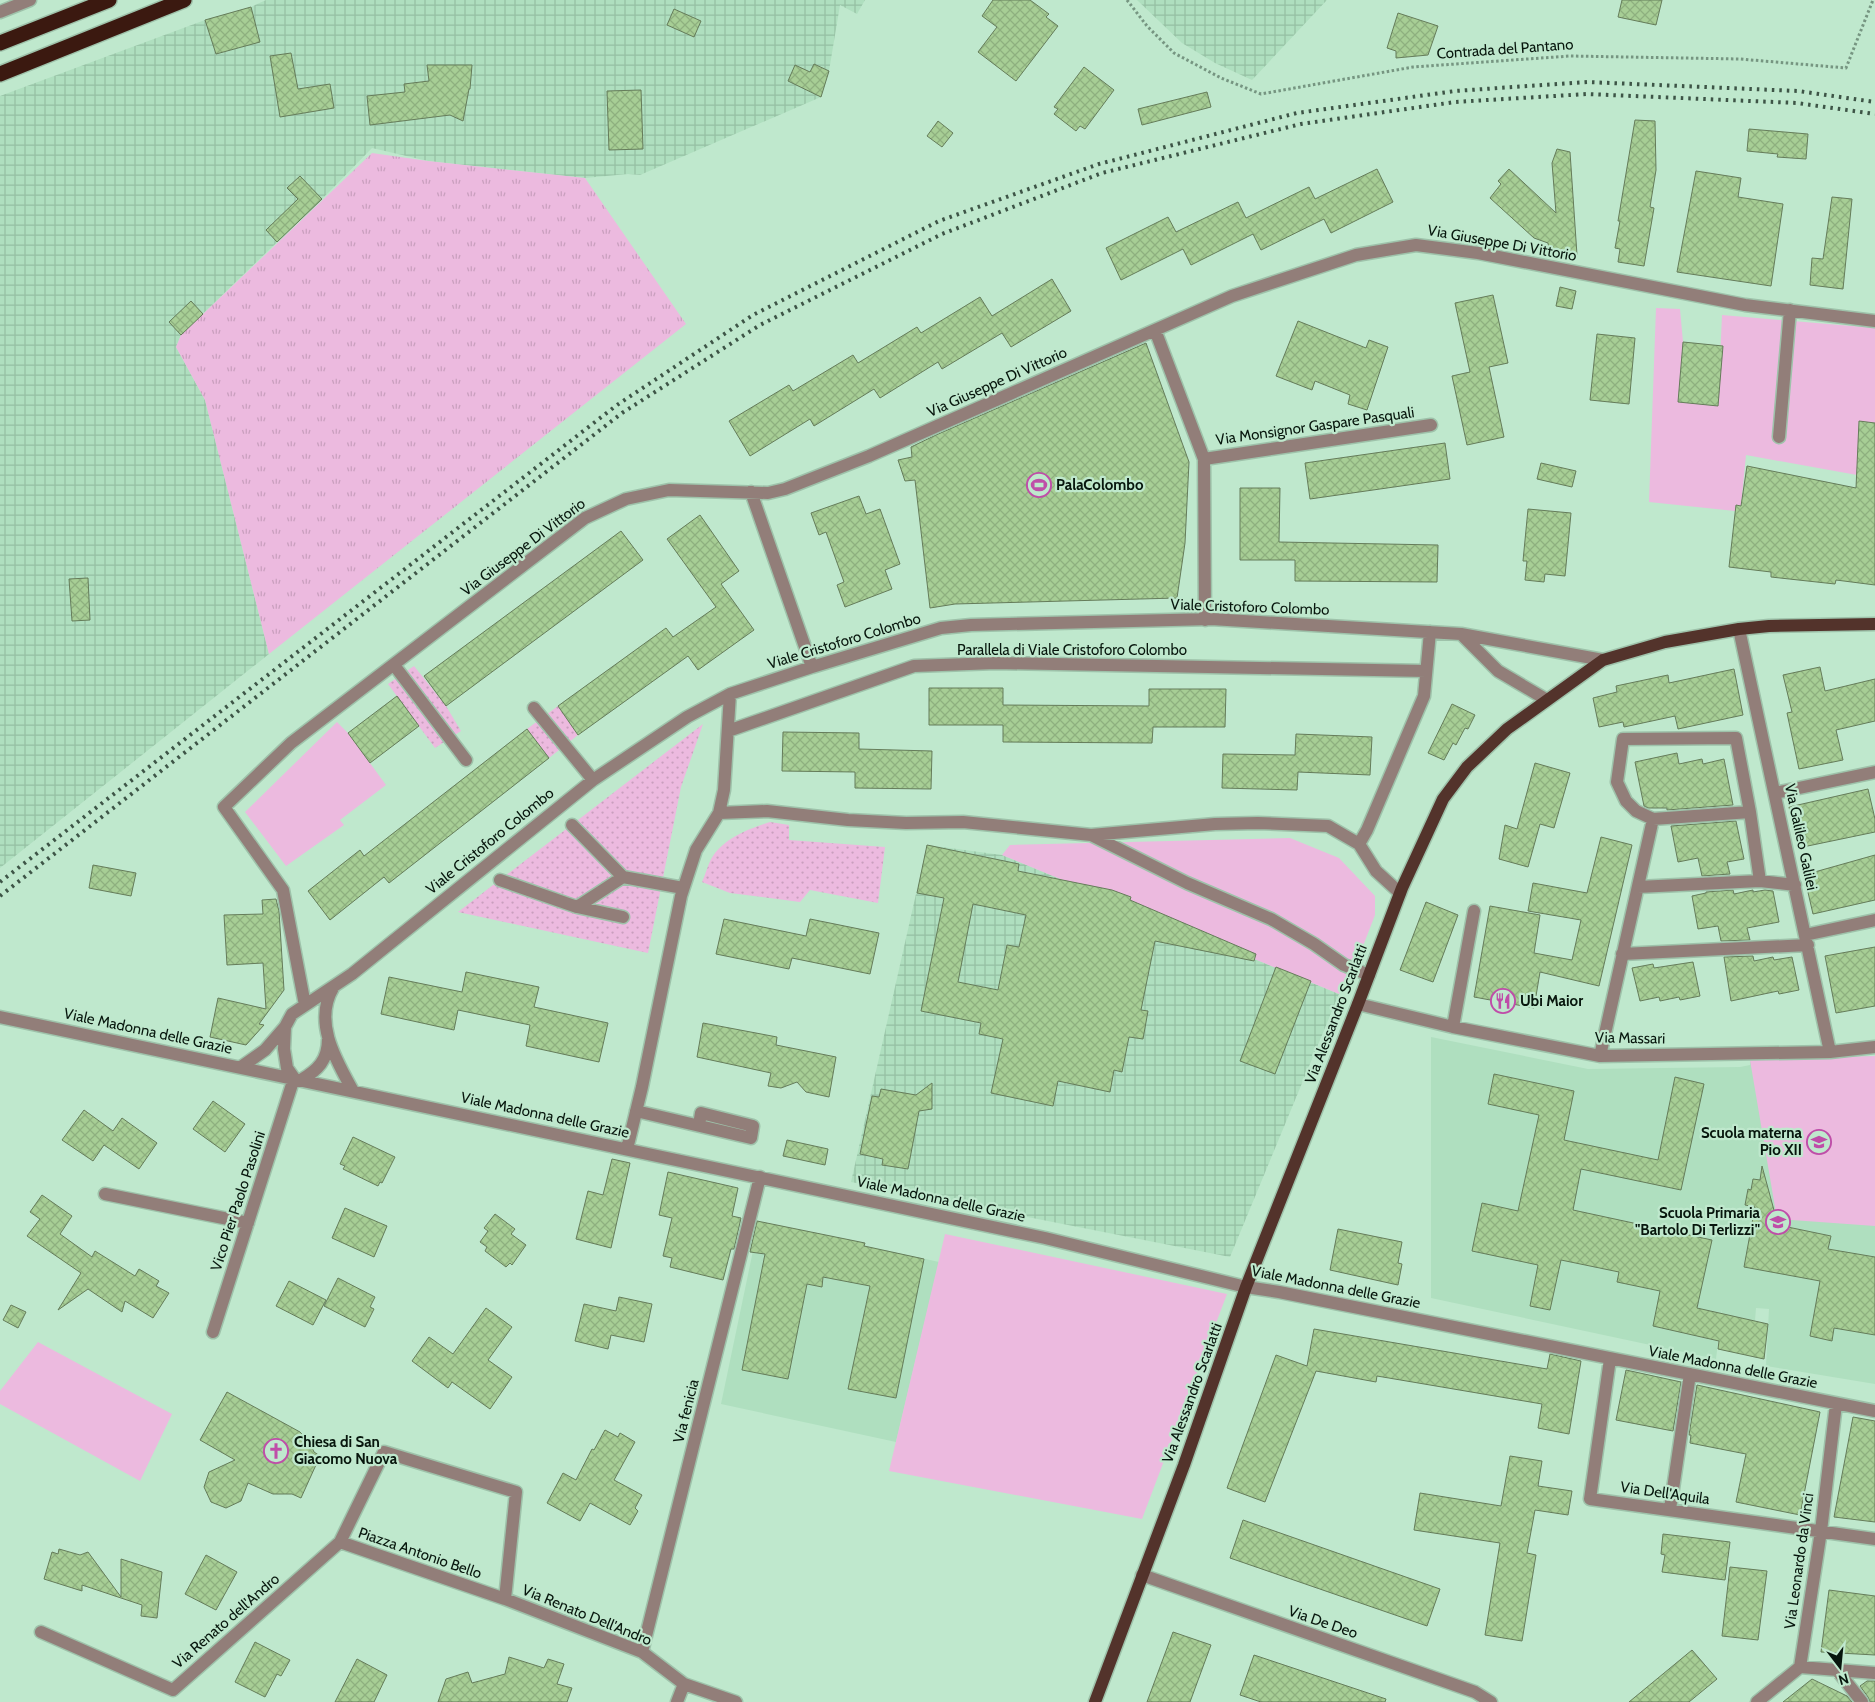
<svg xmlns="http://www.w3.org/2000/svg" width="1875" height="1702" viewBox="0 0 1875 1702" font-family="Cabin,sans-serif">
	<style>
		.built { fill: #afdfbf }
		.industrial { fill: url(#industrial-grid) }
		.grass { fill: url(#grass-tufts) }
		.park { fill: url(#park-dots) }
		.garden { fill: #ecbadf }
		.building { fill: url(#building-cross-hatch); stroke: #657c5a; fill-rule: evenodd }
		.lines { fill: none; stroke-linecap: round; stroke-linejoin: round }
		.minor-casing { stroke: #9ec2aa; stroke-width: 15 }
		.major-casing { stroke: #9ec2aa; stroke-width: 15 }
		.highway-casing { stroke: #9ec2aa; stroke-width: 18 }
		.path { stroke: #769581; stroke-width: 3; stroke-dasharray: 2.5 2.5; stroke-linecap: butt }
		.minor { stroke: #927e79; stroke-width: 12 }
		.major { stroke: #53332b; stroke-width: 12 }
		.highway { stroke: #3b1910; stroke-width: 15 }
		.rail { stroke: #3d5446; stroke-width: 4; stroke-dasharray: 2.5 5; stroke-linecap: butt }
		.labels { text-anchor: middle; stroke-width: 4.5; stroke-linejoin: round; paint-order: stroke }
		.street-label { font-size: 15px; fill: #07160d; stroke: #bfe8cd }
		.poi-label { font-size: 15px; font-weight: bold; fill: #07160d; stroke: #bfe8cd; text-anchor: start }
	</style>
	<defs>
		<pattern id="industrial-grid" width="8" height="8" patternUnits="userSpaceOnUse" patternTransform="scale(1.25)"><rect width="8" height="8" fill="#afdfbf"/><path d="M0 4h8M4 0v8" fill="none" stroke="#95bfa3"/></pattern>
		<pattern id="grass-tufts" width="24" height="20" patternUnits="userSpaceOnUse" patternTransform="scale(1.25)"><rect width="24" height="20" fill="#ecbadf"/><path d="M3 7l-1-3M5 7V3M7 7l1-3M15 17l-1-3M17 17v-4M19 17l1-3" fill="none" stroke="#c99fbe"/></pattern>
		<pattern id="park-dots" width="8" height="8" patternUnits="userSpaceOnUse" patternTransform="scale(1.25)"><rect width="8" height="8" fill="#ecbadf"/><path d="M2 2h.1M6 6h.1" fill="none" stroke="#c99fbe" stroke-width="1.8" stroke-linecap="round"/></pattern>
		<pattern id="building-cross-hatch" width="8" height="8" patternUnits="userSpaceOnUse" patternTransform="scale(1.25)"><rect width="8" height="8" fill="#a7ce95"/><path d="M0 0l8 8M0 8l8-8" fill="none" stroke="#8eb07f"/></pattern>
	</defs>
	<rect width="100%" height="100%" fill="#bfe8cd"/>
	<path class="built" d="M1431 1037 1588 1069 1740 1067 1750 1065V1060L1875 1056V1384L1766 1366 1769 1309 1756 1308 1755 1321 1722 1314V1309L1716 1359 1431 1298Z
		M759 1222 939 1262 896 1442 721 1404Z"/>
	<path class="industrial" d="M266 0H865L857 14 840 5 829 71 821 97 640 175 628 174 585 178 428 161 372 148 329 192 181 335 176 347 205 400 269 654 0 868V96L205 20 251 7Z
		M1137 0H1327L1252 80 1215 63 1182 43Z
		M927 845 1002 855 1339 994 1230 1257 851 1182Z"/>
	<path class="grass" d="M372 153 428 161 585 178 686 324 269 654 205 400 176 347 181 335Z"/>
	<path class="park" d="M414 666 446 706 461 731 435 748 388 684Z
		M558 706 578 735 549 758 527 729Z
		M703 724 681 787 648 953 458 912Z
		M770 822 789 825V840L885 847 878 903 810 890 800 902 730 893 702 882C706 874 708 863 713 856 726 837 749 829 770 822Z"/>
	<path class="garden" d="M1656 308 1680 309 1683 342 1679 402 1718 405 1722 315 1875 328V423L1857 475 1746 455 1741 506 1736 505 1735 511 1649 502Z
		M337 722 348 733 386 785 340 820 344 825 286 866 245 812Z
		M1290 838 1339 858 1375 896V915L1358 959 1339 994 1002 855 1010 845Z
		M1875 1056V1226L1777 1219 1750 1060Z
		M945 1234 1227 1294 1142 1519 889 1471Z
		M38 1342 172 1414 140 1481 0 1404V1391Z"/>
	<path class="building" d="M993 0H1030L1049 14 1046 17 1058 26 1016 81 978 52 997 27 982 16Z
		M1622 0H1662L1656 25 1618 17Z
		M251 7 260 42 216 54 205 20Z
		M674 9 701 21 694 37 667 25Z
		M1398 13 1438 26 1428 55 1396 58V51L1387 48Z
		M291 53 298 89 330 84 334 108 280 117 270 56Z
		M814 64 829 71 821 97 788 81 795 65 810 72Z
		M427 65H472L470 89H469L463 121 450 115 370 125 367 96 405 92 404 84 429 81Z
		M1084 67 1114 90 1085 129 1080 126 1076 131 1054 114 1058 109 1054 107Z
		M641 90 643 149 609 150 607 91Z
		M1207 92 1211 107 1142 125 1138 109Z
		M1635 120 1655 121 1656 170 1650 207 1654 208 1644 266 1618 262 1620 249 1615 248 1620 221H1618Z
		M938 121 953 133 942 147 927 136Z
		M1749 129 1808 134 1806 159 1777 157 1778 154 1747 151Z
		M1557 149 1570 152 1577 255 1549 251 1548 243 1534 238 1490 198 1501 184 1498 181 1509 169 1556 213 1552 163Z
		M1377 169 1393 202 1331 233 1324 219 1261 250 1253 234 1191 265 1183 249 1121 280 1106 248 1168 217 1176 232 1238 202 1246 218 1309 187 1315 199Z
		M1696 171 1741 178 1738 197 1783 204 1771 286 1677 272Z
		M300 176 322 199 277 242 266 230 298 199 287 188Z
		M1832 197 1852 199 1843 289 1810 285 1812 258 1823 259Z
		M1052 279 1071 311 1011 347 1002 333 942 369 938 362 880 398 874 389 814 426 810 419 750 456 729 421 789 385 793 391 853 355 858 363 917 327 921 333 980 297 992 316Z
		M1560 287 1576 291 1572 309 1556 306Z
		M1493 295 1508 363 1489 367 1504 437 1467 445 1452 376 1470 372 1455 303Z
		M191 301 203 314 181 335 169 322Z
		M1298 321 1366 348 1369 340 1388 347 1367 410 1348 404 1350 395 1315 381 1312 390 1276 376Z
		M1597 334 1635 338 1629 404 1590 400Z
		M1683 342 1723 346 1718 406 1678 402Z
		M1146 343 1189 462 1185 543 1177 598 955 604 930 608 915 480 905 481 898 460 912 457 911 447 936 435Z
		M1859 421 1875 423V585L1836 580 1835 584 1771 577V572L1729 567 1736 505 1741 506 1747 466 1856 488Z
		M1445 443 1450 479 1310 499 1305 463Z
		M1541 463 1576 471 1572 487 1537 479Z
		M1240 488H1280L1279 542 1438 545 1437 582 1295 581V560H1240Z
		M859 496 866 514 880 509 900 564 885 570 892 589 845 607 837 585 844 582 826 532 819 535 811 513Z
		M1528 509 1571 513 1565 576 1545 574 1544 582 1525 580 1527 561H1523Z
		M700 515 739 571 721 584 754 630 698 670 688 656 578 735 558 706 666 628 673 637 716 607 667 539Z
		M621 531 643 560 446 706 424 676Z
		M88 578 90 620 72 621 69 579Z
		M1820 667 1825 691 1875 679V721L1836 730 1843 760 1799 769 1787 713 1792 712 1783 675Z
		M1734 669 1743 715 1678 729 1675 716 1624 727 1623 722 1599 727 1593 698 1617 692 1616 686 1668 675 1669 683Z
		M929 688H1003V705L1149 706V689H1226L1225 727H1153L1152 743 1003 742V725H929Z
		M397 696 419 726 370 763 348 733Z
		M1452 704 1475 715 1468 729 1465 728 1456 745 1453 743 1444 760 1428 753Z
		M527 729 549 758 389 883 384 877 330 920 308 891 360 850 364 856Z
		M783 732 859 733V749L932 751 931 789 855 788V772L782 771Z
		M1296 734 1372 737 1370 775 1298 772 1297 790 1222 788 1223 754 1295 755Z
		M1677 753 1679 764 1702 759 1703 764 1724 759 1733 805 1667 810V808H1648L1644 806 1635 762Z
		M1535 763 1570 773 1554 828 1540 824 1528 867 1499 859 1505 825 1517 829Z
		M1868 789 1875 819V832L1798 848 1789 807Z
		M1736 821 1744 859 1727 862 1730 874 1702 876 1698 858 1678 862 1671 826Z
		M1601 837 1632 845 1599 986 1540 972 1534 1008 1474 997 1490 906 1540 915 1534 953 1572 960 1581 920 1528 911 1533 883 1587 893Z
		M927 845 1019 864 1018 871 1112 890 1131 897 1130 900 1256 954 1254 961 1155 941 1141 1010 1148 1011 1143 1039 1129 1037 1122 1072 1114 1070 1110 1092 1058 1081 1053 1106 991 1093 1003 1039 979 1034 981 1023 921 1011 944 898 917 893ZM973 904 1026 915 1019 947 1007 945 998 990 958 982Z
		M1875 855V900L1813 914 1804 875Z
		M93 865 136 873 131 896 89 888Z
		M1733 890 1734 894 1753 890V892L1765 890 1773 891 1779 922 1747 928 1750 940 1721 941 1718 926 1698 929 1692 896 1706 893V892Z
		M276 899 279 911 284 990 259 1024 264 1025 246 1045 210 1037 218 998 266 1009 263 963 227 965 224 915 263 914 262 900Z
		M1426 902 1458 915 1433 982 1400 970Z
		M724 919 806 936 810 919 879 933 870 974 792 958 789 969 716 954Z
		M1875 947V1006L1836 1013 1825 956Z
		M1753 956 1754 961 1773 957 1774 960 1792 957 1799 990 1779 994 1778 991 1731 1001 1724 957Z
		M1693 962 1700 996 1680 1000 1679 997 1660 1001 1659 997 1640 1001 1632 968 1653 964 1654 968Z
		M1276 967 1311 981 1275 1074 1240 1061Z
		M466 972 539 987 534 1007 608 1023 599 1062 526 1046 530 1025 458 1010 454 1030 381 1014 389 977 462 992Z
		M703 1023 777 1037 776 1045 836 1057 829 1097 806 1092 797 1082 781 1088 768 1086 771 1073 697 1057Z
		M1494 1074 1574 1091 1564 1140 1658 1160 1675 1077 1704 1084 1681 1190 1581 1169 1573 1210 1712 1240 1697 1308 1768 1324 1764 1359 1718 1349 1719 1341 1653 1326 1660 1291 1617 1282 1619 1272 1561 1260 1550 1310 1530 1306 1538 1265 1472 1251 1482 1203 1518 1211 1539 1115 1488 1104Z
		M932 1083V1109L919 1111 908 1169 882 1165 883 1159 860 1154 872 1096 879 1097 881 1089 916 1095Z
		M213 1101 245 1124 225 1152 193 1129Z
		M84 1110 113 1131 122 1118 157 1143 139 1169 104 1145 93 1161 62 1140Z
		M353 1137 395 1157 382 1183 380 1182 378 1186 343 1169 345 1166 340 1164Z
		M787 1140 828 1149 825 1165 783 1156Z
		M612 1159 630 1163 611 1248 576 1239 588 1191 603 1195Z
		M1762 1166 1778 1225 1831 1236 1828 1249 1875 1257V1335L1834 1328 1832 1341 1810 1336 1820 1281 1744 1267 1755 1207 1745 1205 1748 1189 1751 1190 1753 1179 1760 1180Z
		M668 1172 738 1188 732 1216 741 1218 734 1249H731L723 1280 670 1267 672 1258 663 1256 672 1218 659 1215Z
		M42 1195 72 1216 60 1234 92 1257 95 1251 135 1276 139 1269 159 1281 156 1286 169 1293 153 1318 125 1301 122 1312 88 1289 58 1310 81 1273 27 1236 40 1219 30 1212Z
		M345 1208 387 1226 374 1257 332 1238Z
		M495 1214 515 1229 511 1234 526 1245 512 1265 510 1263 506 1267 485 1251 487 1247 480 1242 488 1231 484 1228Z
		M757 1221 865 1243 864 1246 924 1259 896 1398 848 1389 870 1286 823 1277 822 1287 807 1284 788 1379 742 1370 765 1254 750 1252Z
		M1338 1229 1402 1242 1398 1263 1402 1264 1398 1285 1330 1270Z
		M338 1278 375 1297 370 1307 374 1309 365 1327 324 1306Z
		M289 1281 326 1300 313 1325 276 1306Z
		M619 1297 652 1304 644 1342 611 1335 608 1349 575 1341 584 1304 616 1311Z
		M11 1305 26 1312 18 1328 3 1320Z
		M486 1308 512 1327 488 1360 512 1377 490 1409 452 1382 448 1388 412 1361 429 1337 453 1354Z
		M1314 1329 1547 1369 1550 1354 1581 1361 1569 1434 1538 1428 1542 1404 1377 1376 1376 1382 1316 1371 1265 1502 1227 1488 1276 1355 1307 1366Z
		M1626 1370 1681 1382 1673 1431 1616 1420Z
		M1697 1385 1820 1412 1800 1515 1736 1502 1746 1454 1690 1443 1691 1435H1689Z
		M227 1392 300 1432 310 1443 314 1452 320 1456 301 1498 292 1494H273L248 1483 241 1501 226 1508 211 1502 204 1487 209 1472 235 1460 200 1440Z
		M1853 1417 1875 1421V1522L1834 1517Z
		M605 1430 618 1437 620 1433 635 1442 614 1480 642 1495 635 1508 638 1511 630 1525 590 1503 580 1521 547 1503 563 1473 576 1480 592 1449 594 1450Z
		M1510 1456 1542 1461 1538 1486 1572 1491 1568 1515 1535 1510 1527 1553 1536 1555 1522 1641 1485 1635 1500 1543 1414 1530 1420 1493 1501 1506Z
		M1243 1520 1440 1589 1427 1626 1230 1558Z
		M1663 1534 1730 1542 1725 1580 1662 1572 1665 1555 1661 1554Z
		M59 1549 80 1555 88 1552 121 1597V1559L162 1572 157 1618 141 1616 142 1605 82 1585V1591L44 1579 52 1552 58 1554Z
		M206 1555 237 1572 216 1610 185 1594Z
		M1730 1567 1767 1571 1758 1640 1722 1636Z
		M1829 1590 1875 1596V1655L1821 1652Z
		M1173 1632 1211 1645 1190 1702H1147Z
		M255 1642 290 1660 281 1676 277 1674 265 1697 235 1682Z
		M1692 1650 1717 1679 1689 1702H1629Z
		M1254 1655 1386 1699 1385 1702H1261L1240 1695Z
		M509 1657 544 1668 548 1659 564 1664 557 1684 572 1688 567 1702H438L446 1679 468 1672 472 1683 505 1674Z
		M357 1659 387 1675 374 1702H335Z
		M1812 1679 1847 1696 1852 1702H1783Z
		M1867 1681H1875V1702H1870L1868 1697 1860 1686Z"/>
	<g class="lines">
		<defs>
			<path id="minor" d="M0 12 30 0
				M1155 330 1204 459 1205 620
				M1779 437 1790 310
				M1204 459 1431 425
				M751 492 812 667
				M1739 629 1830 1052
				M1461 634 1498 671 1547 700
				M394 665 466 760
				M534 708 593 780
				M728 731 914 666 996 663 1426 671
				M1775 793 1875 772
				M719 813 767 811 848 820 906 823 963 822 1091 835 1215 824 1258 823 1328 826 1359 844
				M572 825 623 877 683 888
				M1091 835 1187 883 1271 919 1314 944 1344 965 1369 975
				M500 880 577 907 623 877
				M1760 881 1795 885
				M1638 887 1760 881 1750 812
				M1400 893 1376 871 1359 844 1367 830 1424 696 1430 632
				M577 907 623 917
				M1805 935 1875 920
				M1622 954 1808 945
				M333 988C313 1022 336 1060 353 1091
				M1358 1004 1453 1027 1600 1056 1830 1052 1875 1047
				M305 1005 283 890 224 807 291 743 585 518 626 499 669 490 768 493 785 489 869 456 1232 296 1356 255 1416 245 1478 253 1745 305 1875 321
				M0 1017 1045 1238 1246 1287 1279 1292 1875 1411
				M1453 1027 1474 911
				M1600 1056 1653 819 1636 811 1626 801 1617 782 1623 739 1736 738 1750 812 1653 819
				M241 1067 265 1050 285 1027
				M301 1080C318 1070 328 1060 328 1039
				M636 1111 751 1138 753 1126 701 1113 699 1125
				M627 1149 642 1087 681 896 696 850 719 813 724 790 730 694
				M105 1194 248 1223
				M213 1332 294 1078 287 1068 284 1049 285 1027 292 1014 352 974 593 780 687 717 730 694 812 667 941 628 971 625 1211 619 1461 634 1603 660
				M1610 1359 1590 1499 1875 1539
				M1670 1509 1690 1374
				M1142 1575 1475 1692 1491 1702
				M505 1599 516 1492 384 1452 340 1542 505 1599 642 1652 684 1684 736 1702
				M41 1632 173 1690 340 1542
				M642 1652 760 1177
				M1800 1667 1875 1673
				M1837 1670 1862 1702
				M677 1702 684 1684
				M1757 1702 1800 1667 1821 1531 1836 1404"/>
			<path id="major" d="M1095 1702 1184 1465 1246 1287 1358 1004 1402 888 1443 799 1467 767 1507 729 1603 660 1665 642 1739 629 1769 626 1875 624"/>
			<path id="highway" d="M0 43 109 0
				M0 74 184 0"/>
		</defs>
		<use href="#minor" class="minor-casing"/>
		<use href="#major" class="major-casing"/>
		<use href="#highway" class="highway-casing"/>
		<path class="path" d="M1127 0 1147 26 1174 53 1221 78 1261 94 1413 67 1570 56 1740 59 1846 68 1873 0"/>
		<use href="#minor" class="minor"/>
		<use href="#major" class="major"/>
		<use href="#highway" class="highway"/>
		<path class="rail" d="M0 882 617 405 753 315 939 221 1099 164 1297 113 1455 91 1587 82 1798 91 1875 102
			M0 896 622 413 760 325 942 234 1102 173 1301 124 1455 102 1587 94 1797 103 1875 114"/>
	</g>
	<defs>
		<symbol id="stadium-ring" viewBox="-11 -11 22 22"><circle r="9.5" fill="#bfe8cd" stroke="#bf4da8" stroke-width="1.5"/><path d="M0-5a6.5 5 0 1 0 0 10a6.5 5 0 1 0 0-10ZM-3.5-1.8h7v3.6h-7Z" fill="#bf4da8"/></symbol>
		<symbol id="restaurant-ring" viewBox="-11 -11 22 22"><circle r="9.5" fill="#bfe8cd" stroke="#bf4da8" stroke-width="1.5"/><path d="M-5-6h1v4h1v-4h1v4h1v-4h1v5L-1.5 .5V6h-2V.5L-5-1ZM5-6V6H3V1.5H1.5Q1.5-4 5-6Z" fill="#bf4da8"/></symbol>
		<symbol id="school-ring" viewBox="-11 -11 22 22"><circle r="9.5" fill="#bfe8cd" stroke="#bf4da8" stroke-width="1.5"/><path d="M0-5L7-2L0 1L-7-2ZM-4 1L0 2.5L4 1V4Q0 6-4 4Z" fill="#bf4da8"/></symbol>
		<symbol id="church-ring" viewBox="-11 -11 22 22"><circle r="9.5" fill="#bfe8cd" stroke="#bf4da8" stroke-width="1.5"/><path d="M-1.2-6h2.4v3.5h3.3v2.4h-3.3V6h-2.4V-.1h-3.3v-2.4h3.3Z" fill="#bf4da8"/></symbol>
	</defs>
	<g fill-rule="evenodd">
		<use href="#stadium-ring" x="1025" y="471" width="28" height="28"/>
		<use href="#restaurant-ring" x="1489" y="987" width="28" height="28"/>
		<use href="#school-ring" x="1805" y="1128" width="28" height="28"/>
		<use href="#school-ring" x="1764" y="1208" width="28" height="28"/>
		<use href="#church-ring" x="262" y="1437" width="28" height="28"/>
	</g>
	<g class="labels">
		<g class="street-label">
			<text transform="translate(1505 49) rotate(-4)" y="5">Contrada del Pantano</text>
			<text transform="translate(1502 243) rotate(10)" y="5">Via Giuseppe Di Vittorio</text>
			<text transform="translate(997 382) rotate(-24)" y="5">Via Giuseppe Di Vittorio</text>
			<text transform="translate(1315 426) rotate(-8)" y="5">Via Monsignor Gaspare Pasquali</text>
			<text transform="translate(523 547) rotate(-37)" y="5">Via Giuseppe Di Vittorio</text>
			<text transform="translate(1250 607) rotate(2)" y="5">Viale Cristoforo Colombo</text>
			<text transform="translate(844 641) rotate(-17)" y="5">Viale Cristoforo Colombo</text>
			<text x="1072" y="655">Parallela di Viale Cristoforo Colombo</text>
			<text transform="translate(1801 837) rotate(78)" y="5">Via Galileo Galilei</text>
			<text transform="translate(490 841) rotate(-39)" y="5">Viale Cristoforo Colombo</text>
			<text transform="translate(1336 1014) rotate(-69)" y="5">Via Alessandro Scarlatti</text>
			<text transform="translate(148 1031) rotate(12)" y="5">Viale Madonna delle Grazie</text>
			<text transform="translate(1630 1038) rotate(1)" y="5">Via Massari</text>
			<text transform="translate(545 1115) rotate(12)" y="5">Viale Madonna delle Grazie</text>
			<text transform="translate(941 1199) rotate(12)" y="5">Viale Madonna delle Grazie</text>
			<text transform="translate(238 1201) rotate(-72)" y="5">Vico Pier Paolo Pasolini</text>
			<text transform="translate(1336 1287) rotate(11)" y="5">Viale Madonna delle Grazie</text>
			<text transform="translate(1733 1367) rotate(11)" y="5">Viale Madonna delle Grazie</text>
			<text transform="translate(1192 1393) rotate(-70)" y="5">Via Alessandro Scarlatti</text>
			<text transform="translate(686 1411) rotate(-76)" y="5">Via fenicia</text>
			<text transform="translate(1665 1493) rotate(8)" y="5">Via Dell'Aquila</text>
			<text transform="translate(420 1553) rotate(19)" y="5">Piazza Antonio Bello</text>
			<text transform="translate(1799 1561) rotate(-82)" y="5">Via Leonardo da Vinci</text>
			<text transform="translate(587 1615) rotate(22)" y="5">Via Renato Dell'Andro</text>
			<text transform="translate(226 1621) rotate(-41)" y="5">Via Renato dell'Andro</text>
			<text transform="translate(1323 1622) rotate(19)" y="5">Via De Deo</text>
		</g>
		<g class="poi-label">
			<text x="1056" y="490">PalaColombo</text>
			<text x="1520" y="1006">Ubi Maior</text>
			<text x="1802" y="1138" text-anchor="end">Scuola materna<tspan x="1802" dy="17">Pio XII</tspan></text>
			<text x="1760" y="1218" text-anchor="end">Scuola Primaria<tspan x="1760" dy="17">"Bartolo Di Terlizzi"</tspan></text>
			<text x="294" y="1447">Chiesa di San<tspan x="294" dy="17">Giacomo Nuova</tspan></text>
		</g>
	</g>
	<g transform="translate(1840 1667) rotate(164)" stroke="#bfe8cd" stroke-width="4" paint-order="stroke">
	<path d="M0-4L9 19L0 12L-9 19Z" fill="#07160d"/>
	<text y="-8" font-size="14" font-weight="bold" text-anchor="middle" fill="#07160d">N</text>
	</g>
</svg>
